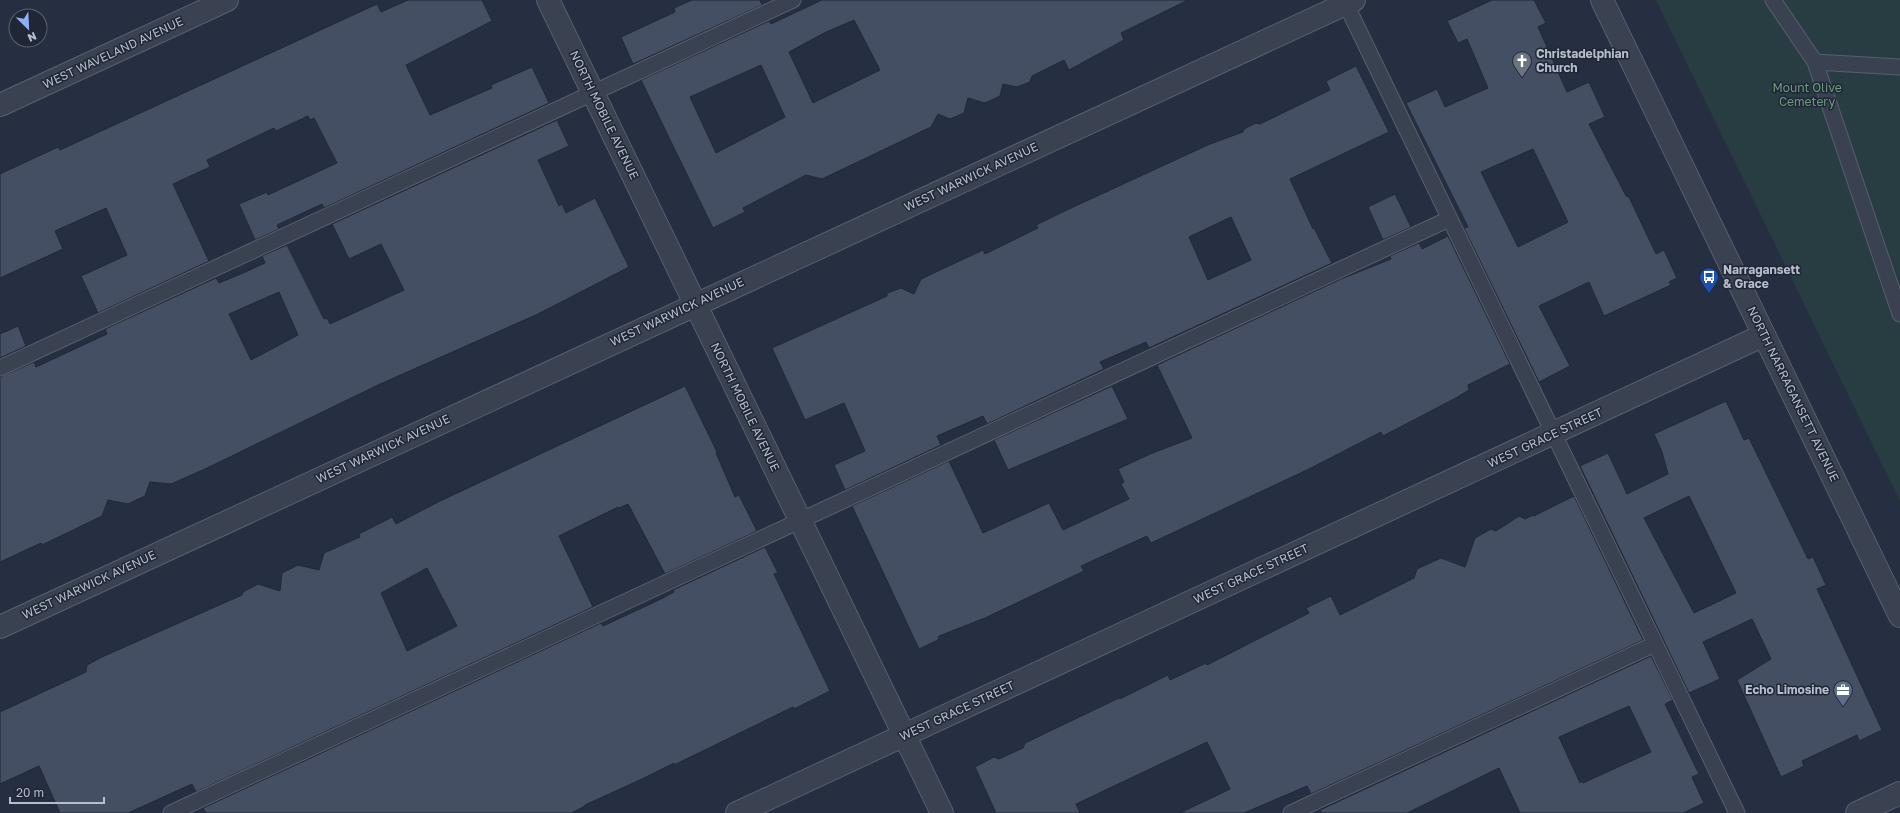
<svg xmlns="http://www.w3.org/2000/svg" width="1900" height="813" viewBox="0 0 1900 813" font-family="'Golos Text',sans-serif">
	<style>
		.green { fill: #283d42 }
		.building { fill: #454f63; stroke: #212838; fill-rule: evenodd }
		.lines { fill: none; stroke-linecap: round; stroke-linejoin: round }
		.service-casing { stroke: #585f6e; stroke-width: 17 }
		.minor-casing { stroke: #585f6e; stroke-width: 24 }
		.tertiary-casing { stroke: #585f6e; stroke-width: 24 }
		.service { stroke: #3a4251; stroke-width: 15 }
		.minor { stroke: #3a4251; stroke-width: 22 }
		.tertiary { stroke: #3a4251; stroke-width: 22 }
		.labels { text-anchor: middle; stroke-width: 3; stroke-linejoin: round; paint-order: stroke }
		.street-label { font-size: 12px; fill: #b7bdcb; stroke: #1f2636 }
		.poi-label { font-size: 12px; font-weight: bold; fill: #b7bdcb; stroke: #1f2636; text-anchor: start }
		.park-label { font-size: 12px; fill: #6e9c7c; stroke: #1f2636 }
	</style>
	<rect width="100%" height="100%" fill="#262f41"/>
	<path class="green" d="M1656 0H1900V501Z"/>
	<path class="building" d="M408 0H482L492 21 406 65 430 115 492 88 491 85 532 67 549 103 324 208 322 204 277 225 279 229 255 240 239 204 267 192 268 195 337 163 314 118 310 120 308 116 276 131 274 128 207 160 210 167 173 184 209 261 98 313 81 276 127 255 106 208 55 231 63 249 0 278V174L58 147 60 150 377 4 381 12Z
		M692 0H760L762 5 633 64 621 37 675 12 674 8Z
		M822 0H1188L1121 33 1124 40 1069 70 1064 60 1032 76 1030 82 1017 87 1003 84 1000 96 985 103 968 98 964 113 950 119 938 114 931 127 822 179 806 175 743 208 745 212 713 228 641 80 769 21 771 24ZM854 20 880 70 813 103 789 52 824 33ZM761 65 785 117 716 153 690 97Z
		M1492 0H1534L1546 23 1538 27 1567 92 1589 82 1605 117 1589 124 1626 196 1629 197 1656 254 1664 250 1677 278 1669 282 1671 285 1604 316 1589 282 1539 306 1570 366 1539 382 1464 228 1468 227 1406 103 1437 89 1445 107 1488 88 1467 39 1458 43 1447 21ZM1533 149 1568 222 1518 247 1481 172Z
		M1356 66 1389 132 1290 179 1313 229 1314 228 1332 263 1149 348 1146 342 1100 362 1104 369 987 424 983 416 937 436 941 445 845 490 834 465 865 451 844 403 805 420 772 348 887 296V293L901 288 914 294 921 279 983 250 985 254 1038 228 1036 225 1069 209 1210 144 1243 132 1244 129 1256 123 1260 124 1330 90 1326 81ZM1231 217 1251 260 1208 280 1189 237Z
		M557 120 569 146 538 160 559 206 562 204 566 213 595 198 629 267 538 314 378 385 205 469 171 484 150 482 145 496 128 504 108 500 102 516 42 545 41 543 0 562V377L34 362 36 367 107 334 105 329 216 278 219 283 243 273 265 263 262 256 287 245 324 319 327 318 330 324 404 290 381 244 349 259 332 224ZM279 292 298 335 251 360 229 314Z
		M1395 194 1411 227 1383 240 1368 207Z
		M1448 236 1510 364 1468 385 1469 390 1454 399 1383 436 1381 432 1307 470 1151 543 1147 536 1081 566 1084 571 985 618 939 636 938 640 919 649 852 506 949 461 983 533 1049 503 1063 530 1129 499 1121 484 1124 482 1118 469 1150 454 1192 438 1157 365 1341 279 1391 259 1390 256 1419 243 1422 249Z
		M18 326 26 346 0 358V334Z
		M685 386 717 452 716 453 735 497 739 495 757 531 665 574 628 504 619 508 618 507 559 536 593 607 196 792 192 784 128 813H60L39 766 0 784V712L86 672 87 665 102 657 242 595 243 592 258 584 280 591 282 573 298 565 319 570 324 553 360 537 359 534 392 517 396 524 438 502ZM427 568 457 626 407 651 381 593Z
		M1112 386 1128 419 1008 470 994 440Z
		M1726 401 1744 440 1749 438 1808 559 1813 557 1826 585 1817 589 1882 730 1859 741 1857 735 1802 761 1804 766 1781 777 1737 680 1771 659 1752 619 1703 642 1720 679 1689 693 1580 466 1608 453 1627 494 1668 474 1662 452 1654 434ZM1689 496 1736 593 1694 613 1644 518Z
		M1574 496 1643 640 1311 794 1307 786 1244 813H1180L1230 789 1207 742 1076 804 1080 813H996L975 767 994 757 999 759 1023 748 1025 743 1119 698 1120 699 1168 675 1170 680 1206 663 1207 665 1309 613 1306 608 1331 596 1340 615 1414 578 1417 569 1441 558 1465 567 1475 538 1491 529 1496 531 1519 516 1525 519 1533 515 1534 516Z
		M765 547 778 573 774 574 830 691 794 709 793 707 674 765V763L642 779 585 805V806L571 813H206L203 808 601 623 603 626 659 600 674 592 673 590Z
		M1651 656 1673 700 1665 704 1699 774 1692 777 1704 803 1683 813H1520L1499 768 1407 813H1322L1320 810ZM1629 706 1651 752 1583 783 1582 781 1580 783 1559 737Z"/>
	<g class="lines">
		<defs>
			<path id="service" d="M1344 0 1737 813
				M1773 0 1815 62 1900 314
				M1815 62 1900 67
				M0 368 793 0
				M171 813 1449 219
				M1291 813 1655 644"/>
			<path id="minor" d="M548 0 942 813
				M0 105 227 0
				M0 627 1354 0
				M737 813 1764 335
				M1857 813 1900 793"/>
			<path id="tertiary" d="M1602 0 1900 616"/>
		</defs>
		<use href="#service" class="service-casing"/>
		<use href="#minor" class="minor-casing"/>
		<use href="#tertiary" class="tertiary-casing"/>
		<use href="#service" class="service"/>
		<use href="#minor" class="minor"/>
		<use href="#tertiary" class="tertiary"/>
	</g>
	<defs>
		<symbol id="church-pin" viewBox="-11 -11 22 30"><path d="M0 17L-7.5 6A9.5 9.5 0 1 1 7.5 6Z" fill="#6b7280" stroke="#1f2636"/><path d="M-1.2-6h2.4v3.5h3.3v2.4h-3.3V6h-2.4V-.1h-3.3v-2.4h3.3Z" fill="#fff"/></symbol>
		<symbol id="bus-pin" viewBox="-11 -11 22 30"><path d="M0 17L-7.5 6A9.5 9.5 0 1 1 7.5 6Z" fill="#1a4fb4" stroke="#1f2636"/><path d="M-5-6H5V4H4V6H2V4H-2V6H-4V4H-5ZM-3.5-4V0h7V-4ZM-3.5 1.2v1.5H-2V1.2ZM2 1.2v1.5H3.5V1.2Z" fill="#fff"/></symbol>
		<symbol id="office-pin" viewBox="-11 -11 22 30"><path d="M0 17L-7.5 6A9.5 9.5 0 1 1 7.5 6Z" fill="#5c6f8a" stroke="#1f2636"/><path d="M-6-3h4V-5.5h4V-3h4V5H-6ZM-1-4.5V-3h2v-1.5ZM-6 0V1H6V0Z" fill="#fff"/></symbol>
	</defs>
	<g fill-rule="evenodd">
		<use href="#church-pin" x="1511" y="50" width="22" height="30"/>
		<use href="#bus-pin" x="1698" y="266" width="22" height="30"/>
		<use href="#office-pin" x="1832" y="679" width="22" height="30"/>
	</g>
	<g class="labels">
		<g class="street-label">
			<text transform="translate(113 53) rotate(-25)" y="4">WEST WAVELAND AVENUE</text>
			<text transform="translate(604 115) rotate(64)" y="4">NORTH MOBILE AVENUE</text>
			<text transform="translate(971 177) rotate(-25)" y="4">WEST WARWICK AVENUE</text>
			<text transform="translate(677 312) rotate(-25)" y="4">WEST WARWICK AVENUE</text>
			<text transform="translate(1793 394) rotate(64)" y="4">NORTH NARRAGANSETT AVENUE</text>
			<text transform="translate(745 407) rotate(64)" y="4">NORTH MOBILE AVENUE</text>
			<text transform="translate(1545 438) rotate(-25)" y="4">WEST GRACE STREET</text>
			<text transform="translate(383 449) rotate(-25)" y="4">WEST WARWICK AVENUE</text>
			<text transform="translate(1251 574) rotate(-25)" y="4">WEST GRACE STREET</text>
			<text transform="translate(89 585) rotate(-25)" y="4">WEST WARWICK AVENUE</text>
			<text transform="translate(957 711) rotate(-25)" y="4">WEST GRACE STREET</text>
		</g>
		<g class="poi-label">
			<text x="1536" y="58">Christadelphian<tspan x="1536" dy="14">Church</tspan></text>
			<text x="1723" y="274">Narragansett<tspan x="1723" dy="14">&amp; Grace</tspan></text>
			<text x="1829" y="694" text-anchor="end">Echo Limosine</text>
		</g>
		<g class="park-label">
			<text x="1807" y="92">Mount Olive<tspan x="1807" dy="14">Cemetery</tspan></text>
		</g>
	</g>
	<g transform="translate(28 28) rotate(156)"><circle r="19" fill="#1f2636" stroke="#5c6272"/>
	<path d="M0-3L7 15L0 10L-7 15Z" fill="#8eaef9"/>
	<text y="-6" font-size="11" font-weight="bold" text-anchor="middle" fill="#b7bdcb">N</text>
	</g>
	<path d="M10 797v6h94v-6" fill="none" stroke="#b7bdcb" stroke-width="2"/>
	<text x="16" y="797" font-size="12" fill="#b7bdcb" stroke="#1f2636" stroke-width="3" paint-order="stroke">20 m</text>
</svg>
